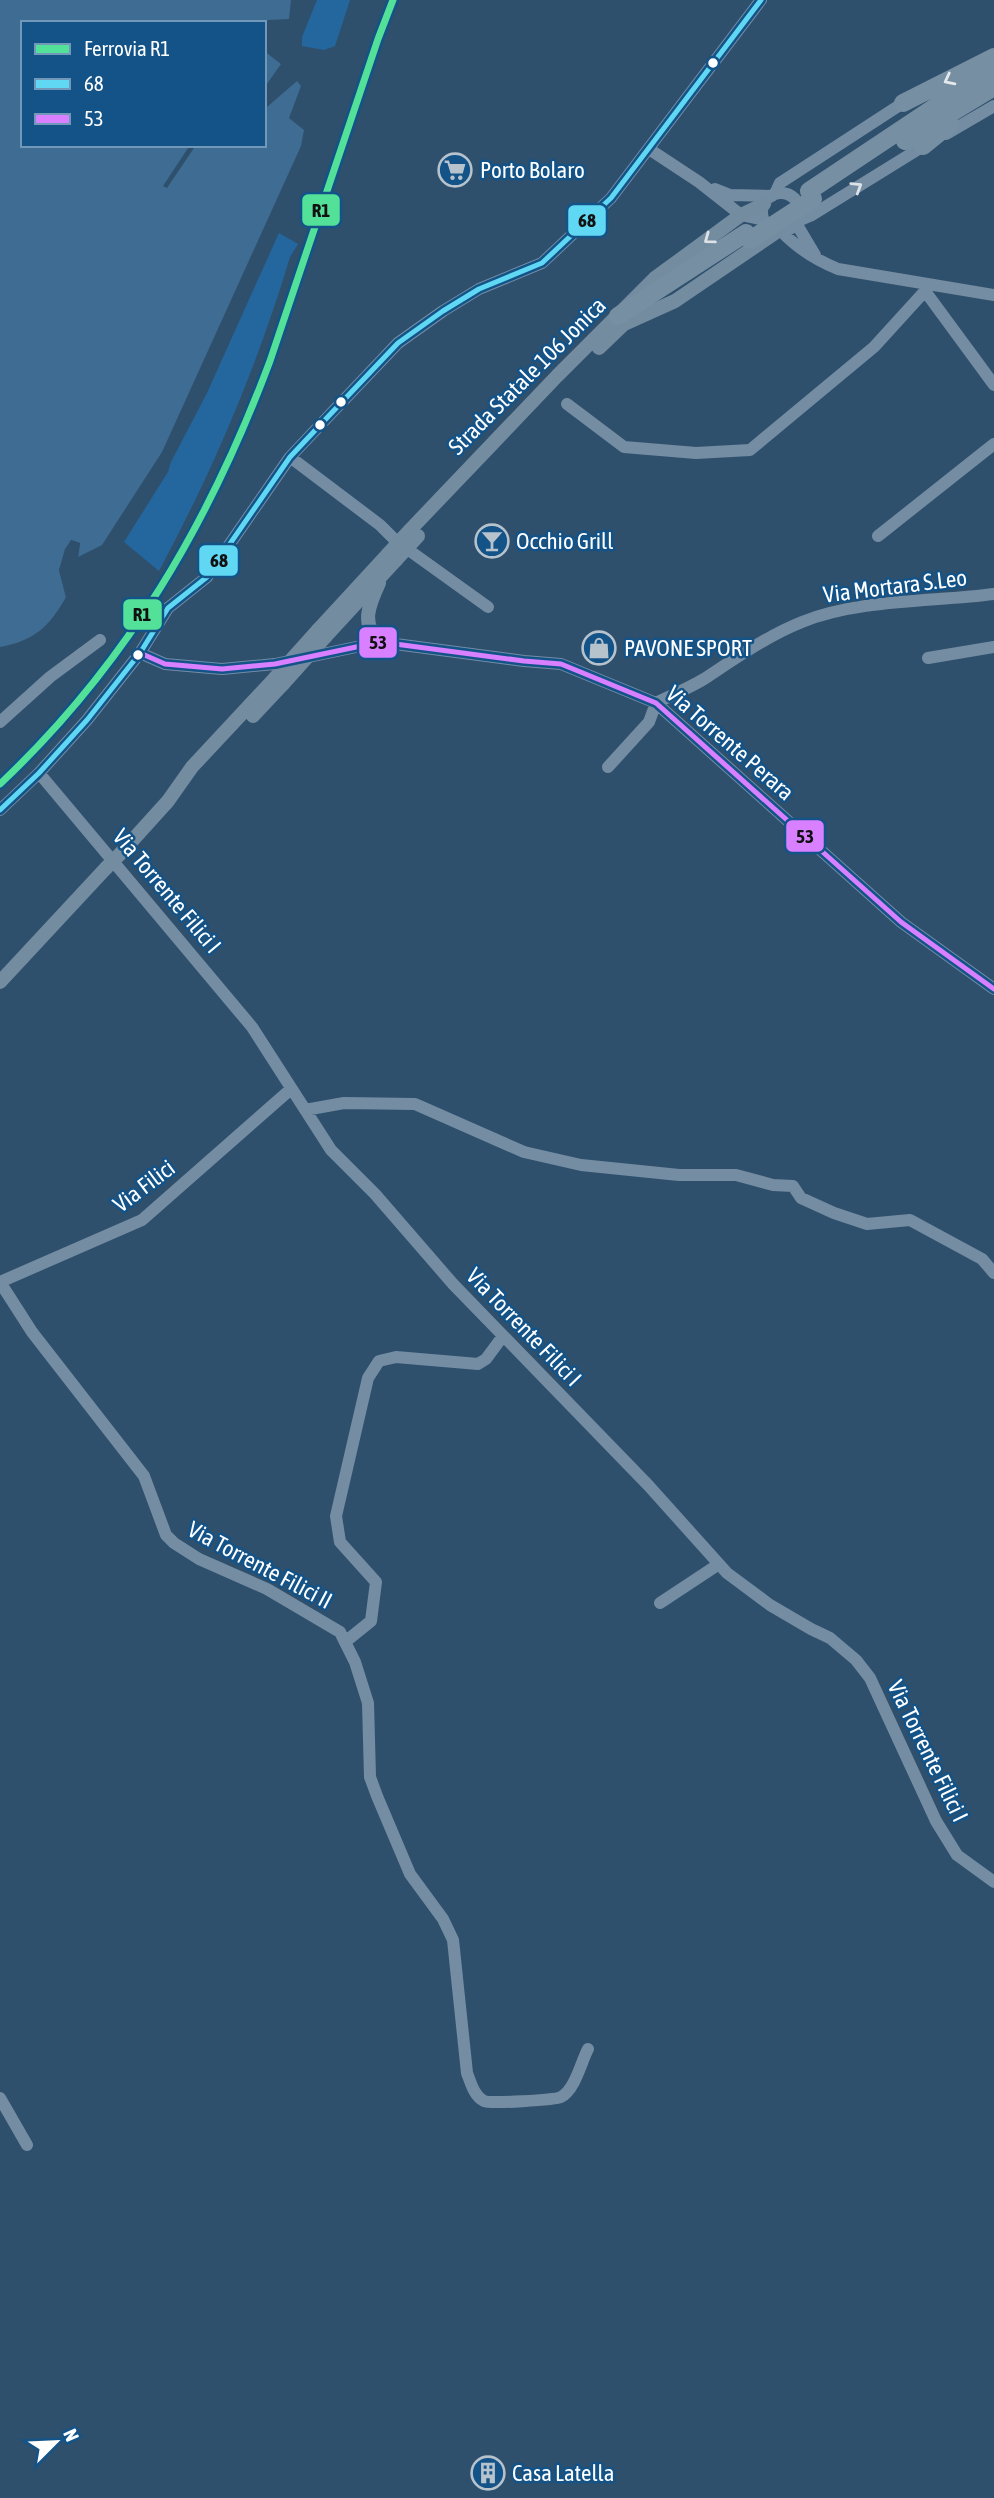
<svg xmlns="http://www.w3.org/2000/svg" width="994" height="2498" viewBox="0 0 994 2498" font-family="'Asap Condensed',sans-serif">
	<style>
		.green { fill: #24679f }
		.water { fill: #3e6c93 }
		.pier { fill: #2e506d }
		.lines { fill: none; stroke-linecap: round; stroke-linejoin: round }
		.minor { stroke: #758da3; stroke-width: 12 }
		.major { stroke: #748ca0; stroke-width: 14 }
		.highway { stroke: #778fa3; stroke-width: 18 }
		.major-bridge { stroke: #748ca0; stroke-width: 14 }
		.highway-bridge { stroke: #778fa3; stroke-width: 18 }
		.bus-1-casing { stroke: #135388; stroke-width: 10 }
		.bus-2-casing { stroke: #135388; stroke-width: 10 }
		.bus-1 { stroke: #60d8f3; stroke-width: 5 }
		.bus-2 { stroke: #d880ff; stroke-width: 5 }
		.rail-1-casing { stroke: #135388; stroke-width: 12 }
		.rail-1 { stroke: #53e098; stroke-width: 7 }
		.oneway { stroke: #e4e9ed }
		.oneway2 { stroke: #dce2e8 }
		.oneway3 { stroke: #dce2e7 }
		.bus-dot { fill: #fff; stroke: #135388; stroke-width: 2.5 }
		.labels { text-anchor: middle; stroke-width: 5; stroke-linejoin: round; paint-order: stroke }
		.poi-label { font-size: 23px; fill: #fff; stroke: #135388; text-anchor: start }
		.street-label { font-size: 23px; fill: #fff; stroke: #135388 }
		.line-badge { stroke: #135388; stroke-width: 2.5 }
		.pale-badge-label { font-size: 19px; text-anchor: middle; font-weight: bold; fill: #111 }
	</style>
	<rect width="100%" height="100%" fill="#2e506d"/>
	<path class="green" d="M317 0H350L335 46 324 50 302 46V37Z
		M279 233 298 244 290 257C257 367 213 470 159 571L124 542 168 472 171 462 207 393Z"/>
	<path class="water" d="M0 0H291L289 19 268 20 264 23H23V145H264V106L267 107 297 81 301 86 289 118 304 130 301 146 162 452 102 545 78 557 80 543 71 540 59 570 66 597C50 626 34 641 0 647Z
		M264 51 281 64 264 88Z"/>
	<path class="pier" d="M190 145H196L167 188 163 186Z
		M71 540 80 543 78 558 75 559 76 545 72 544 65 560 63 570 69 600 66 597 59 570 65 549Z"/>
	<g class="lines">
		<path class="minor" d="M946 134 994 106
			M649 149 699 182 741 215 764 220
			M715 189 730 195 772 196
			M762 212a19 19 0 1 1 38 0a19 19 0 1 1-38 0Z
			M775 194 780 183 903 103
			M798 221 812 215 930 142
			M796 223 815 255
			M781 231C797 248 816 260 838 269L994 295
			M926 285 925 291 994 385
			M567 404 624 447 696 453 750 450 874 347 925 291
			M290 457 380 525 395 540
			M878 536 994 444
			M410 551 488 607
			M140 653 165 664 222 669 275 664 380 642 524 661 561 664 656 703 901 922 994 989
			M928 658 994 647
			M0 722 50 677 100 640
			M608 767 649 722 656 703C672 695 689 688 704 679 736 658 767 636 802 622 858 599 934 602 994 594
			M39 773 252 1027 331 1150 375 1194 453 1284 648 1485 727 1573 770 1605 811 1629 830 1638 856 1660 870 1678 936 1821 957 1855 994 1882
			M0 810 39 773 87 720 140 653 168 608 207 577 290 457 322 423 398 343 443 311 479 289 542 263 611 198 761 0
			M305 1110 344 1103 415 1104 524 1152 581 1165 679 1175H736L773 1185 793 1186 801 1198 834 1213 867 1224 910 1220 982 1259 994 1273
			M0 1282 32 1332 144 1476 166 1535 174 1543 199 1559 267 1589 340 1632 355 1662 368 1703 370 1777 377 1796 410 1874 443 1919 453 1940 467 2073C471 2083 474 2096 484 2101 489 2104 555 2100 561 2097 575 2090 581 2062 588 2049
			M0 1282 142 1220 291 1089
			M660 1603 719 1564
			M345 1642 371 1621 376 1582 340 1542 336 1516 368 1378 379 1361 396 1357 478 1364 486 1359 503 1336
			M0 2098 27 2145"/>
		<path class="major" d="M599 348 624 324 675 301 778 231
			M410 530 557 376 655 278 741 215 764 204
			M379 583C369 605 360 624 380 642
			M318 630 388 554
			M326 636 396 560
			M253 716 283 684
			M121 853 168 801 192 767 275 678
			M0 982 106 868"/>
		<path class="highway" d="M903 103 994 57
			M905 141 994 87
			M923 146 950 124
			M809 191 962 89 994 73
			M618 316 746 233"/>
		<path class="major-bridge" d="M388 554 410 530
			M396 560 418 536
			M275 678 318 630
			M283 684 326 636
			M106 868 121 853"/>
		<path class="highway-bridge" d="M750 240 813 199"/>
		<defs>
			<path id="bus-1" d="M0 810 39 773 87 720 140 653 168 608 207 577 290 457 322 423 398 343 443 311 479 289 542 263 611 198 761 0"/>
			<path id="bus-2" d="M140 653 165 664 222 669 275 664 380 642 524 661 561 664 656 703 901 922 994 989"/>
		</defs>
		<use href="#bus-1" class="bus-1-casing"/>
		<use href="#bus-2" class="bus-2-casing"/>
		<use href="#bus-1" class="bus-1"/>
		<use href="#bus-2" class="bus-2"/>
		<defs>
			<path id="rail-1" d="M0 784C127 664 209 524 270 361L378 39 393 0"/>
		</defs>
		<use href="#rail-1" class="rail-1-casing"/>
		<use href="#rail-1" class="rail-1"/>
	</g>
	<defs><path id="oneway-chevron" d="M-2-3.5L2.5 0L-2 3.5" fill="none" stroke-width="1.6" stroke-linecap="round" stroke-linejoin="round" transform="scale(1.75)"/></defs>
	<use class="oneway" href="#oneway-chevron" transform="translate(949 80) rotate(153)"/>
	<use class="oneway2" href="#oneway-chevron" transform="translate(857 187) rotate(-32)"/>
	<use class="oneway3" href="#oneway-chevron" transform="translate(709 239) rotate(144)"/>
	<defs>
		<symbol id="supermarket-ring" viewBox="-11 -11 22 22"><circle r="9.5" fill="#135388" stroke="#b6c2cc" stroke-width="1.5"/><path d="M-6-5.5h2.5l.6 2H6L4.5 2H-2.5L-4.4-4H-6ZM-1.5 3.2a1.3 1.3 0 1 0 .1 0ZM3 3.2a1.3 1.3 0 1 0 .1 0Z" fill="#b6c2cc"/></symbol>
		<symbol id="bar-ring" viewBox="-11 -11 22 22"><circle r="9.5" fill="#135388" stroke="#b6c2cc" stroke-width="1.5"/><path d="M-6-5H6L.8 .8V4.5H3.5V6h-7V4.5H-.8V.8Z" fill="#b6c2cc"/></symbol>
		<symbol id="shop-ring" viewBox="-11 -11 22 22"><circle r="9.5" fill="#135388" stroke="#b6c2cc" stroke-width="1.5"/><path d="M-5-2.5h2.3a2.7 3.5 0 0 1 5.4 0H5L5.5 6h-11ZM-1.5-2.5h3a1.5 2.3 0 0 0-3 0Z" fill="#b6c2cc"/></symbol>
		<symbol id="building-ring" viewBox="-11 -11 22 22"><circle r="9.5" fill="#135388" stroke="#b6c2cc" stroke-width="1.5"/><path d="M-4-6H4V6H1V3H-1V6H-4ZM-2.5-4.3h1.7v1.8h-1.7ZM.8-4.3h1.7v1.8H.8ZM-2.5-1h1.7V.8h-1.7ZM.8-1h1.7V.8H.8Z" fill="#b6c2cc"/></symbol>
	</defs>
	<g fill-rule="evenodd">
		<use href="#supermarket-ring" x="436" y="151" width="38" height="38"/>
		<use href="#bar-ring" x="473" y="522" width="38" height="38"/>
		<use href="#shop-ring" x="580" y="629" width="38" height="38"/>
		<use href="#building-ring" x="469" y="2454" width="38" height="38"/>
	</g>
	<g class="bus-dot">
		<circle cx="713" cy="63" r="6"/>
		<circle cx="341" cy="402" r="6"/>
		<circle cx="320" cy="425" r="6"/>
		<circle cx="138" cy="655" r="6"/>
	</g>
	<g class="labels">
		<g class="poi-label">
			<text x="480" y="178">Porto Bolaro</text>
			<text x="516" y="549">Occhio Grill</text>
			<text x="624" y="656">PAVONE SPORT</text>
			<text x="512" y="2481">Casa Latella</text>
		</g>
		<g class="street-label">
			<text transform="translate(527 376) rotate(-45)" y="8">Strada Statale 106 Jonica</text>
			<text transform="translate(895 586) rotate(-7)" y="8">Via Mortara S.Leo</text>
			<text transform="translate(730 743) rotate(41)" y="8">Via Torrente Perara</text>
			<text transform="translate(167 891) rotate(50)" y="8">Via Torrente Filici I</text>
			<text transform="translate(144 1186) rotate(-37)" y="8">Via Filici</text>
			<text transform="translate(524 1327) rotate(46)" y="8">Via Torrente Filici I</text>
			<text transform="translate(260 1565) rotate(28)" y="8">Via Torrente Filici II</text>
			<text transform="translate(928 1751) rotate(64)" y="8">Via Torrente Filici I</text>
		</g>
	</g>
	<g class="line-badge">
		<rect x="301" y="193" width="40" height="34" rx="7" fill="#53e098"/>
		<rect x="567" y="204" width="40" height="33" rx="7" fill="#60d8f3"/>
		<rect x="198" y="544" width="41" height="33" rx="7" fill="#60d8f3"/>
		<rect x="122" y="598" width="41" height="33" rx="7" fill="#53e098"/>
		<rect x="358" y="626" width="40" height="33" rx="7" fill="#d880ff"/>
		<rect x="785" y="819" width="40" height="34" rx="7" fill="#d880ff"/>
	</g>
	<g class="pale-badge-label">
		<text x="321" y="217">R1</text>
		<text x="587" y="227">68</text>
		<text x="219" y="567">68</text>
		<text x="142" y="621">R1</text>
		<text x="378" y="649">53</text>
		<text x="805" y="843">53</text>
	</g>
	<rect x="21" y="21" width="245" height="126" fill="#135388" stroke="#7198b8" stroke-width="2"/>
	<rect x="35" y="44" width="35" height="10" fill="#53e098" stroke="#7198b8" stroke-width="2"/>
	<text x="84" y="56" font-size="21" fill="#ffffff">Ferrovia R1</text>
	<rect x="35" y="79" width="35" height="10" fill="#60d8f3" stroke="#7198b8" stroke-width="2"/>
	<text x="84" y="91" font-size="21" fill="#ffffff">68</text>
	<rect x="35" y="114" width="35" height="10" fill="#d880ff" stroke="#7198b8" stroke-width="2"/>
	<text x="84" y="126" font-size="21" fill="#ffffff">53</text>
	<g transform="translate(56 2442) rotate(66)" stroke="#135388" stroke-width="5" paint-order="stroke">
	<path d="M0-5L12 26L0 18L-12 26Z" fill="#ffffff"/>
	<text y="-10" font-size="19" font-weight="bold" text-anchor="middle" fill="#ffffff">N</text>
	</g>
</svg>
